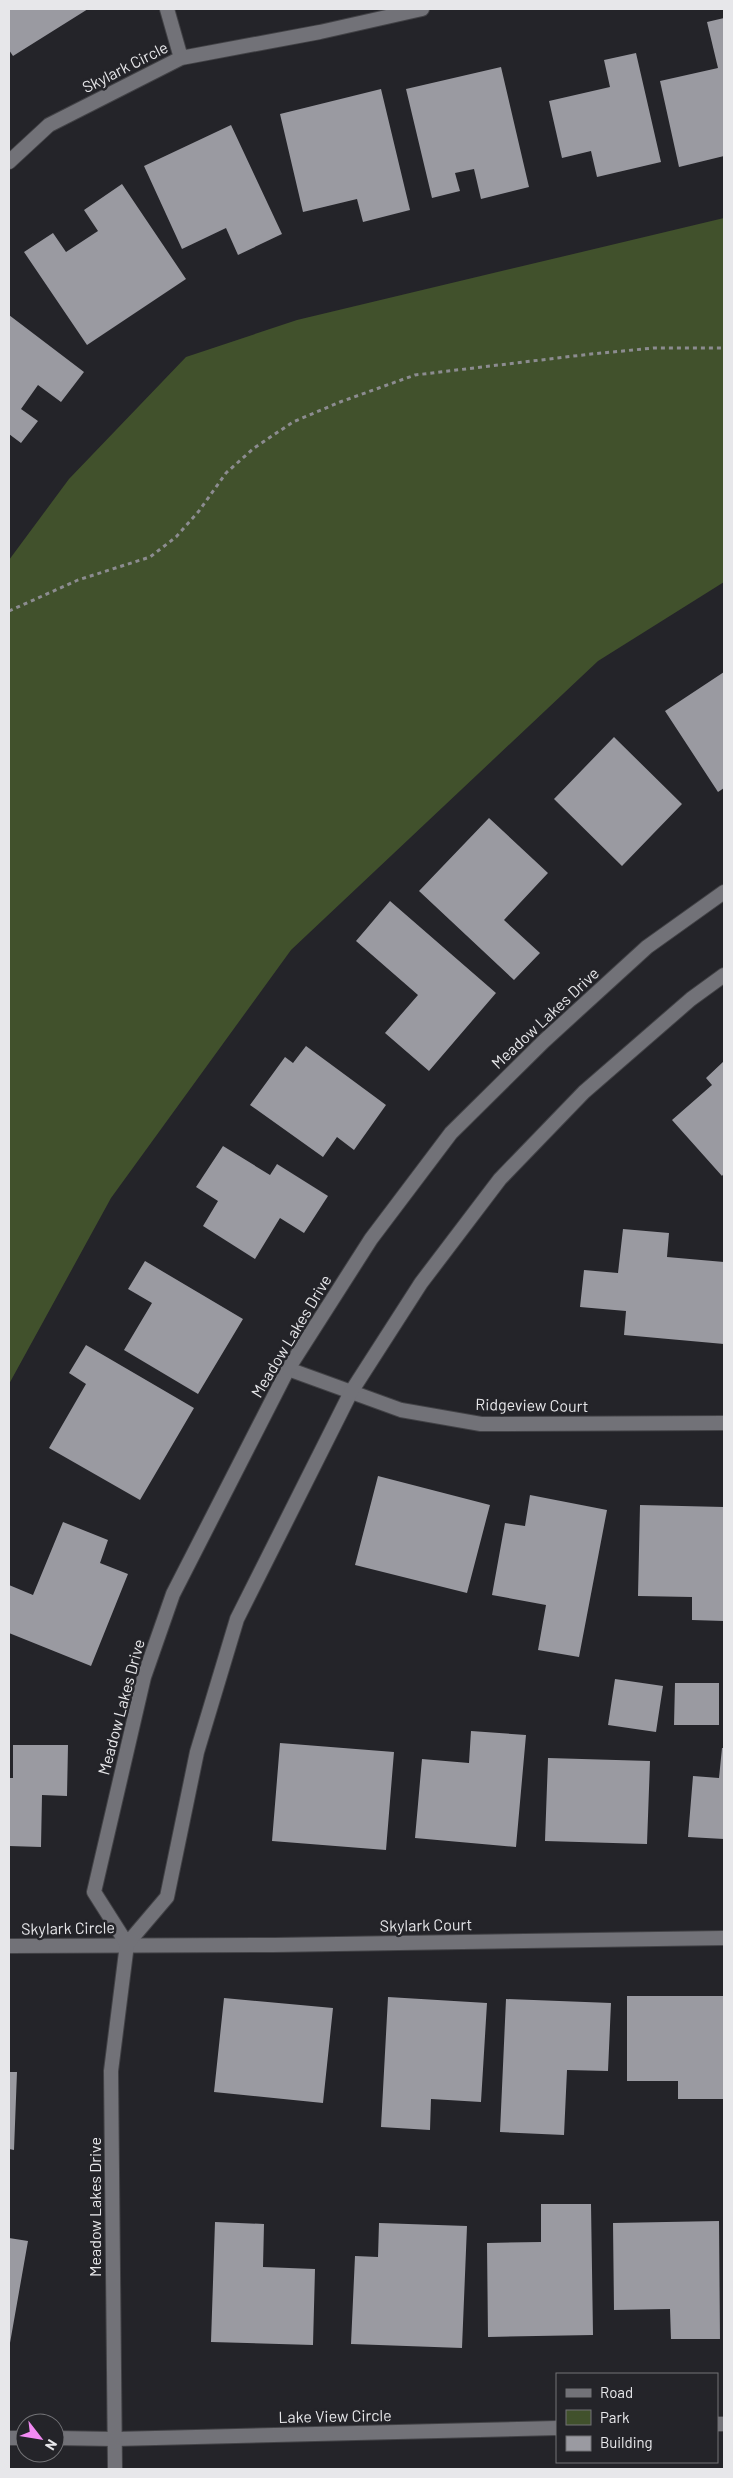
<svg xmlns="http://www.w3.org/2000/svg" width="733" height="2478" viewBox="0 0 733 2478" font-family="Barlow,sans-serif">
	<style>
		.green { fill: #41512c }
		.building { fill: #9a9aa1 }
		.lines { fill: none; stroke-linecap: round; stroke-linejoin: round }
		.minor-casing { stroke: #424246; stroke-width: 16 }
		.tertiary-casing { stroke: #424246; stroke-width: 16 }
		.path { stroke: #8c8c90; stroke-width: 3; stroke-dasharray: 4 4; stroke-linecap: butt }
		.minor { stroke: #727278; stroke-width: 14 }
		.tertiary { stroke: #727278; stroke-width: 14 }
		.labels { text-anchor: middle; stroke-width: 5; stroke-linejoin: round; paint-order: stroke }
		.street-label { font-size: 16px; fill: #e7e7ea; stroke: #242429 }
	</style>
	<rect width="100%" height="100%" fill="#242429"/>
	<path class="green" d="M724 218V582L598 661 291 950 111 1198 9 1384V560L69 479 186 357 297 320Z"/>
	<path class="building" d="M9 9H88L13 56 9 50Z
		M724 18V156L679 167 660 81 718 68 707 22Z
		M636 53 661 162 597 177 591 151 562 158 549 101 610 87 604 60Z
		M501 67 529 187 481 199 474 169 455 173 460 191 432 198 406 89Z
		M381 89 410 210 363 222 357 199 303 212 280 114Z
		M231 125 282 234 238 255 226 228 182 249 144 166Z
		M122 184 186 279 87 345 24 252 53 233 66 252 98 231 84 210Z
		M9 315 84 372 61 402 38 385 21 409 38 421 21 443 9 434Z
		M724 672V788L718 792 665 711Z
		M614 737 682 804 622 866 554 799Z
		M489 818 548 873 504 920 540 953 514 980 419 891Z
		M390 901 496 993 429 1071 385 1033 418 995 356 941Z
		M306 1046 386 1105 354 1150 337 1137 323 1157 250 1105 285 1057 293 1063Z
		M724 1061V1173L722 1176 672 1120 712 1085 706 1078Z
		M223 1146 270 1175 277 1164 328 1196 304 1233 280 1218 255 1259 203 1226 218 1201 196 1187Z
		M623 1229 669 1233 667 1257 724 1262V1344L624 1335 626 1311 580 1307 584 1270 618 1273Z
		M145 1261 243 1319 198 1394 124 1350 152 1303 128 1289Z
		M86 1345 194 1408 140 1500 49 1448 86 1384 69 1373Z
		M378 1476 490 1505 467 1593 355 1565Z
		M530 1495 607 1510 579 1657 538 1650 546 1605 492 1595 505 1523 525 1526Z
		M640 1505 724 1507V1621L692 1620V1597L638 1596Z
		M63 1522 108 1540 100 1563 128 1574 91 1666 9 1633V1585L33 1595Z
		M615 1679 663 1686 656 1732 608 1725Z
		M675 1683H719V1725H674Z
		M471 1731 526 1735 516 1847 415 1838 422 1759 469 1763Z
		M280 1743 394 1752 386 1850 272 1841Z
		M13 1745H68L67 1796 42 1795 41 1847 9 1846V1778H13Z
		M722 1748H724V1839L688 1837 693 1776 719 1778Z
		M548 1758 650 1761 647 1844 545 1841Z
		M627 1996H723V2099H678V2081H627Z
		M388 1997 487 2003 481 2102 431 2099 430 2130 381 2127Z
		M224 1998 333 2008 323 2103 214 2092Z
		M506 1999 611 2003 608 2071 567 2070 564 2135 500 2132Z
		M9 2072H17L14 2150 9 2149Z
		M541 2204H591L593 2335 488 2337 487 2243 541 2242Z
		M719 2221 720 2339H671L670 2309 614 2310 613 2223Z
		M215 2222 264 2224 263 2267 315 2269 313 2345 211 2342Z
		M379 2223 467 2226 462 2348 351 2344 355 2256 378 2257Z
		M9 2238 28 2241 10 2343H9Z"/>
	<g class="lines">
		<defs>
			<path id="minor" d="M167 9 181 58
				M9 162 49 125 181 58 320 32 422 9
				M288 1369 401 1410 481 1424 724 1423
				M9 1946 274 1945 724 1938
				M717 2424H724
				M9 2438H25
				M55 2438 115 2439 557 2428"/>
			<path id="tertiary" d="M127 1944 94 1892 144 1677 173 1594 288 1369 371 1239 451 1133 544 1041 647 947 724 892
				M115 2469 111 2071 127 1944 167 1897 197 1752 237 1619 351 1392 421 1283 500 1179 584 1092 691 999 724 975"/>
		</defs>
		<use href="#minor" class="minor-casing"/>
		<use href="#tertiary" class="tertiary-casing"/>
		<path class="path" d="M9 611 78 580 150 557 176 537 199 511 226 473 254 448 293 422 340 402 415 375 591 354 654 348H724"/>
		<use href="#minor" class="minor"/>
		<use href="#tertiary" class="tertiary"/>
	</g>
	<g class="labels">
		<g class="street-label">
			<text transform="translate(125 67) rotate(-27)" y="6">Skylark Circle</text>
			<text transform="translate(545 1018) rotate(-43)" y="6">Meadow Lakes Drive</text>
			<text transform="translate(291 1336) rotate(-59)" y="6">Meadow Lakes Drive</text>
			<text transform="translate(532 1405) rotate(1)" y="6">Ridgeview Court</text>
			<text transform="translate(121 1707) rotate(-75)" y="6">Meadow Lakes Drive</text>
			<text transform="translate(426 1925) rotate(-1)" y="6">Skylark Court</text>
			<text transform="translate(68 1928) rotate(-1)" y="6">Skylark Circle</text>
			<text transform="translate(95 2207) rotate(-90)" y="6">Meadow Lakes Drive</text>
			<text transform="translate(335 2416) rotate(-1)" y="6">Lake View Circle</text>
		</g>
	</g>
	<rect width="733" height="2478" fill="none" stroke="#e7e7ea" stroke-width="20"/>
	<rect x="556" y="2373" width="162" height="90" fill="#242429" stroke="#727276"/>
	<rect x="566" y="2389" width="25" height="8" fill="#727278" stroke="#727276"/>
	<text x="600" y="2398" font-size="15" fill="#e7e7ea">Road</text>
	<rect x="566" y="2410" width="25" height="15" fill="#41512c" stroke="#727276"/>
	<text x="600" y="2423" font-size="15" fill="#e7e7ea">Park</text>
	<rect x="566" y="2436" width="25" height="15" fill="#9a9aa1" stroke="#727276"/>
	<text x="600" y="2448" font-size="15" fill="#e7e7ea">Building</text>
	<g transform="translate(40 2438) rotate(121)"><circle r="24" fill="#242429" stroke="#727276"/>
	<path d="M0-4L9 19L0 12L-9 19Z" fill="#f28af3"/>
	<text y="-8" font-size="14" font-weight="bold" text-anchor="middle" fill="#e7e7ea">N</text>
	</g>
</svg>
